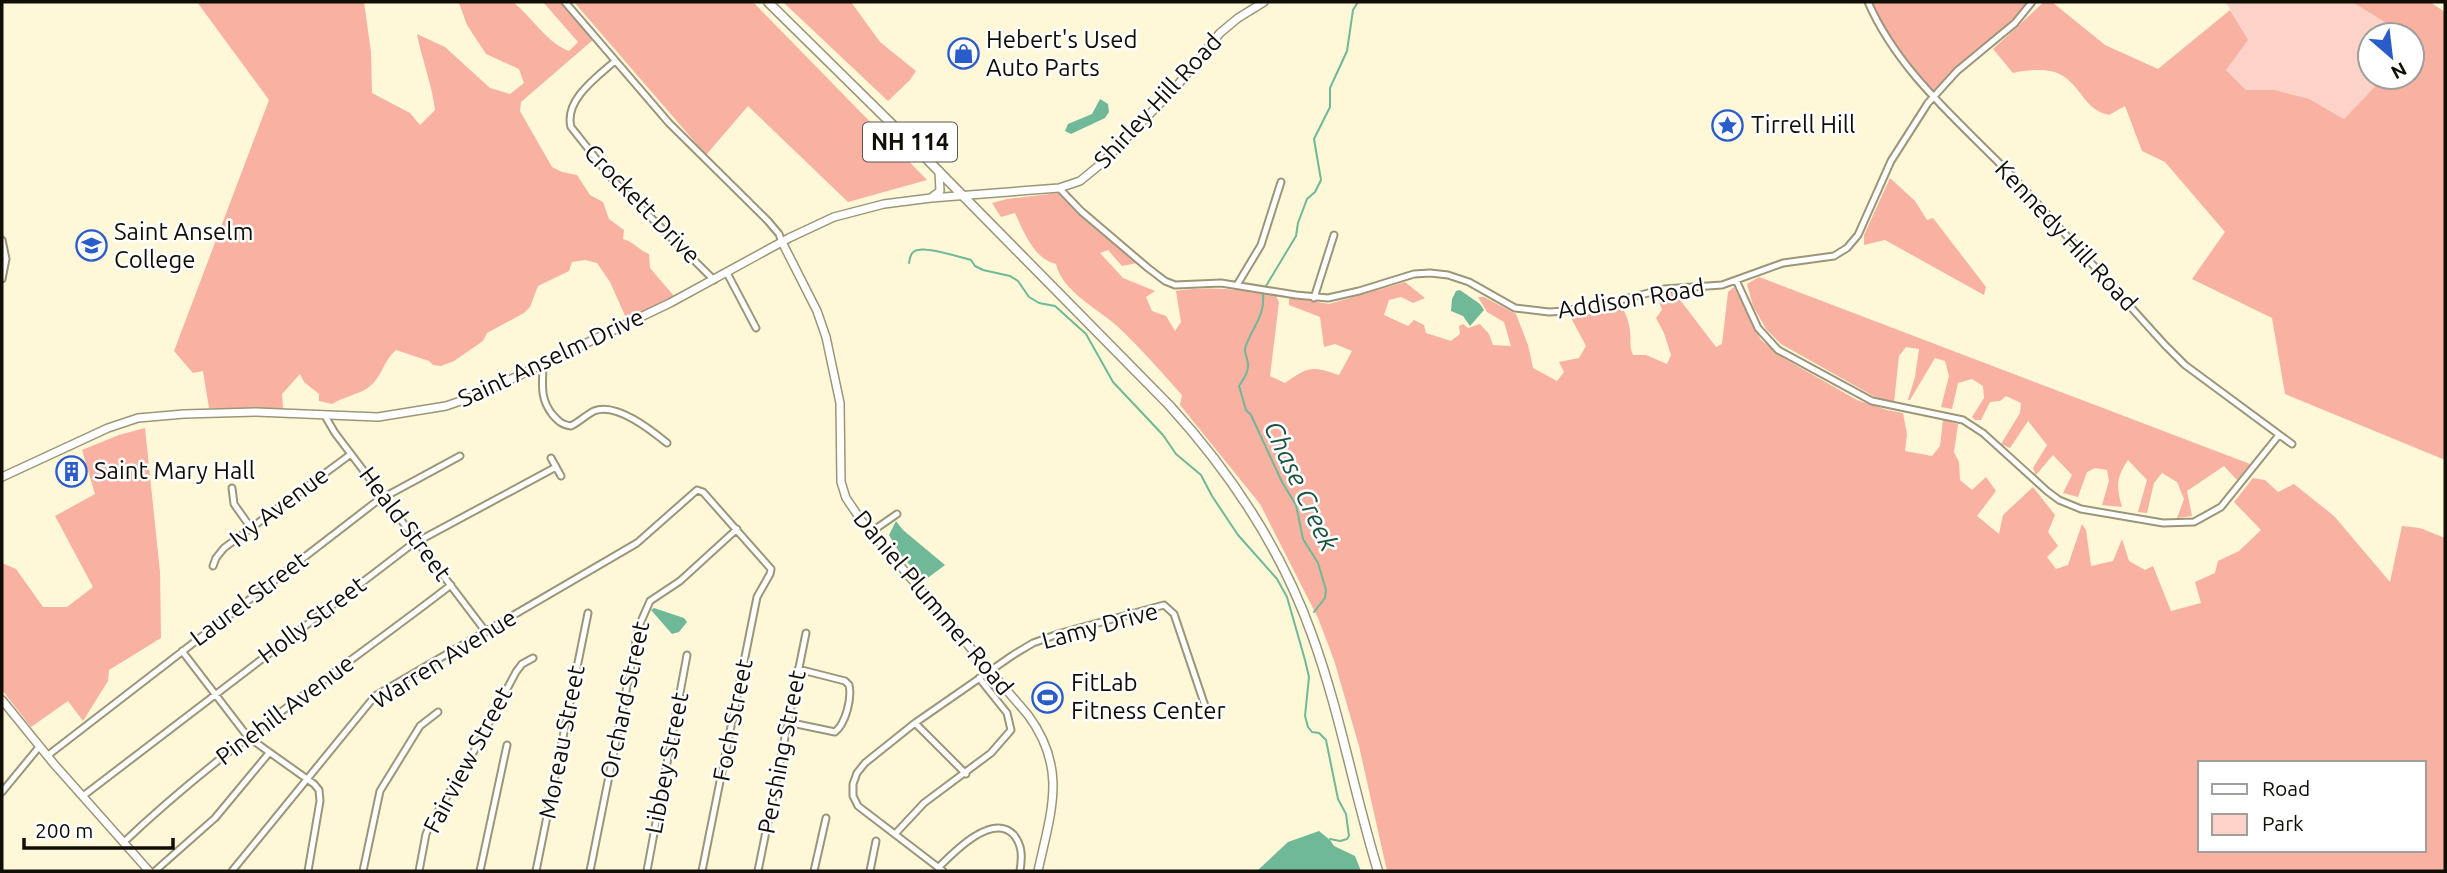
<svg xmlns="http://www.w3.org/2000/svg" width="2447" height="873" viewBox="0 0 2447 873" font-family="Ubuntu,sans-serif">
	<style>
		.green { fill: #fdd2c8 }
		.forest { fill: #f9b1a2; fill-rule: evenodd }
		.water { fill: #6fb898 }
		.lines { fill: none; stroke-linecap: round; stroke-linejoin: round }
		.stream { stroke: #6fb898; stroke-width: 2 }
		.street-casing { stroke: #9b9678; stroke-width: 9 }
		.secondary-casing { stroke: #9b9678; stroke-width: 10 }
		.primary-casing { stroke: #9b9678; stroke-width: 11 }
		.street { stroke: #fff; stroke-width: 5 }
		.secondary { stroke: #fff; stroke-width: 7 }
		.primary { stroke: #fff; stroke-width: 8 }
		.labels { text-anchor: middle; stroke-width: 5; stroke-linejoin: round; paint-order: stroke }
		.shield { fill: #fff; stroke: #585750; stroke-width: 2 }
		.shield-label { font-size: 23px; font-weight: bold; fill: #110f05 }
		.poi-label { font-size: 24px; fill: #110f05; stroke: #fff; text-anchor: start }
		.street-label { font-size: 24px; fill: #110f05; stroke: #fff }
		.water-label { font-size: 26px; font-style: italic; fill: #1b543e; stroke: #fff }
	</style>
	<rect width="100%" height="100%" fill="#fef8d8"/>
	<path class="green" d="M2226 2H2352L2386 23 2392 35H2370V77H2384L2344 119C2308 98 2289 89 2246 90L2226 70 2247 40Z"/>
	<path class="forest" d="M197 2H364L371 52 372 93 410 113 420 125 435 110C432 84 422 60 417 34L445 47 490 88 510 94 524 83 519 69 486 54 467 25 459 3 513 2C532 17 546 42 569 51L578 42 543 2H565L594 39 521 102 520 111 552 167 562 172 577 175 590 195 603 202 609 219 624 230 623 239C634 242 639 250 649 254L650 268 674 296 627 320 610 282 597 263 585 260 572 262 569 271 538 286 530 307 524 313 487 333 483 341 454 361 441 366 433 365 429 361 396 350C383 361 382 377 369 387 360 394 343 397 332 404L319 401V394L304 382 300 374 282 394 283 408H209L203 371 193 373 174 351 269 100Z
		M574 2H753L927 180 848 202 748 106 706 155Z
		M783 2H851L880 42 916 71 910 80 888 101Z
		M1868 2H2032L1934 95 1905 64Z
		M2044 2H2052L2105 45 2158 69 2230 10 2248 40 2226 70 2246 90H2274L2309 99 2344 119 2384 77H2412V35H2392L2386 23 2352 2H2430L2445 12V460L2285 394 2272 318 2192 279 2225 232 2165 162 2142 151 2125 106 2109 115C2085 110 2082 88 2063 76 2050 67 2027 70 2013 73L1993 49Z
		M1890 178 1915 201 1927 220 1933 218 1986 287 1984 295 1885 240 1864 245V235Z
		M1058 193 1137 263 1122 266 1108 250 1100 253 1123 278 1155 291 1146 297 1152 311 1166 316 1175 331 1181 322 1176 291C1209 286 1242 289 1276 296L1279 302 1270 376 1285 383C1309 366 1312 366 1339 375L1352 351 1335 344 1324 347 1320 317 1289 305V297L1329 304 1405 282 1425 298 1413 303 1401 297 1389 300 1384 315 1408 326 1414 320 1424 325 1426 333 1451 341 1460 334 1459 326 1463 324 1468 328 1480 324 1489 334 1493 345 1511 346 1504 322 1487 312 1478 297H1484L1516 314 1528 345 1533 368 1557 381 1564 372 1559 362 1579 358 1586 346 1569 314 1620 303C1625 312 1629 321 1630 331 1631 340 1629 346 1633 355H1646L1667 364 1671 355 1664 333 1656 318 1662 310 1657 295 1674 292 1716 347 1722 344 1728 292 1734 287 1761 340 1785 359 1857 400 1887 410 1903 413 1907 434 1905 451 1932 456 1940 446 1943 420 1958 424 1954 452 1959 462 1960 480 1972 490 1986 477 1996 491 1977 516 1999 534 2003 515 2033 487 2055 515 2048 532 2058 546 2047 557 2056 569 2068 565 2082 524 2086 530 2091 566 2113 561 2122 539 2129 561 2145 570 2153 566 2171 611 2201 603 2195 582 2215 573 2218 561 2239 551 2261 530 2234 502 2253 478 2265 480 2278 492 2294 484 2334 516 2390 582 2402 526 2420 528 2445 538V871H1387L1359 746 1334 660 1318 618 1260 504 1180 405 1182 395C1161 372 1140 347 1117 326 1098 309 1062 291 1056 264 1034 259 1024 232 1015 213L1001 217 992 203 1007 199ZM2200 763H2424V850H2200Z
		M1759 277 2250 464 2237 480 2224 466 2187 491 2192 516 2177 518 2184 499 2177 482 2162 473 2154 483 2147 513 2138 512 2147 480 2128 460C2116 478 2116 486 2122 507L2102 505 2109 481 2107 470 2095 468 2087 472 2078 497 2063 493 2072 475 2053 455 2036 475 2033 468 2047 445 2028 421 2010 448 2001 444 2020 413 2021 403 2006 396 2000 401 1990 402 1981 420H1975L1972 417 1984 398 1983 386 1972 379 1958 383 1952 409 1941 407 1949 376 1945 361 1935 358 1910 400H1908L1915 377 1919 349 1906 347 1899 356 1894 402 1875 397 1781 344 1766 329 1753 306 1747 284Z
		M145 428 160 572 161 638 109 670 108 681 83 721 68 701 31 727 2 690V563L16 569 43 607H67L93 587 55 516 95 494 82 450 119 435Z"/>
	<path class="water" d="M1100 99 1108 104 1109 112 1105 118 1071 134 1065 131 1068 124 1092 114Z
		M1460 290 1480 304 1484 310 1470 326 1463 316 1451 311 1452 299 1456 291Z
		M896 521 903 530 945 565 925 580 902 557 889 535Z
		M654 608 684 618 687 622 679 632 672 634 651 610Z
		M1319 831 1330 840 1334 846 1355 856 1361 871H1257L1288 842Z"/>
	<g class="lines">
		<path class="stream" d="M909 263C910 257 911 251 918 250 929 247 959 257 971 260L975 266 983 270 1010 276 1018 281 1029 297 1039 303 1055 306 1086 334 1113 382 1163 435 1176 454 1201 475 1212 496 1238 535 1277 579 1287 597 1305 660 1309 677 1305 716 1308 727 1312 732 1319 733 1326 740 1338 799 1346 814 1349 836 1347 839 1340 841 1330 839
			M1266 286 1296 236 1298 223 1307 199 1315 192 1321 180 1314 139 1330 107V88L1347 51 1353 10 1358 2
			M1263 294C1265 315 1254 325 1247 343 1242 352 1248 356 1248 365 1249 372 1243 380 1239 386L1246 410 1251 415 1282 482 1296 505 1303 539 1318 563 1326 590 1325 598 1314 612"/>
		<defs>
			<path id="street" d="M565 2 669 123 768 221 779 234 782 242
				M1868 2C1899 73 1961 123 2014 178 2065 233 2115 290 2165 345L2185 365 2292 444
				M615 61C597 77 564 100 571 127L613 180 714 280
				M1059 188 1081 211 1148 268 1165 281 1175 285 1221 283 1296 295 1328 298 1359 291 1414 274 1430 273 1448 275 1469 282 1515 308 1549 312 1565 311 1605 304 1664 289 1722 285 1783 263 1834 256 1847 248 1858 235 1891 161 1928 103 1957 71 2015 23 2032 2
				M2 240 6 259 2 279
				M727 273 756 328
				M1736 280 1758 328 1778 350 1872 401 1963 420 1983 433 2047 491 2059 500 2081 509 2163 523 2194 522 2221 507 2279 435
				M1237 285 1261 245 1281 182
				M1314 298 1334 235
				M543 363C543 383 539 397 552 414 558 421 562 425 571 426 579 422 586 415 594 411 616 402 651 430 667 443
				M325 416 335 433 486 632
				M551 458 561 476
				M232 488 234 504 251 528
				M871 532 897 514
				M213 566 216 558 224 548 351 454
				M182 651 248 737 314 784 319 790 320 801 308 871
				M787 722 835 732C846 723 852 698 849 685L845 681 798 669
				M915 723 966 774
				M47 756 377 501 460 456
				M2 792 39 747
				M83 796 411 545 556 467
				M895 834 924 803 991 753 1011 730 1007 713 979 678
				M124 842C225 746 341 670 451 585
				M938 868C953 853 991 813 1013 834 1023 845 1022 858 1020 871
				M155 871 215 818 269 753
				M232 871 375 696 637 543 697 490 703 492 771 569 770 574 757 597 702 871
				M363 871 380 791 420 726 438 712
				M419 871 426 834 430 825 474 751 516 672 522 664 533 658
				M480 871 507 745
				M536 871 588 613
				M590 871 639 626 650 601 680 581 737 529
				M647 871 687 655
				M758 871 806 633
				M814 871 826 818
				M870 871 876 841
				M943 871 858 806 853 796V784L857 773 865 763 915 723 1013 655 1033 643 1061 633 1164 605 1174 614 1205 706"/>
			<path id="secondary" d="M932 197 940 191 939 171
				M782 242 817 311 826 337 840 403 841 482 846 498 861 520 1028 715C1068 769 1051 811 1038 871
				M2 477 108 428 138 418 184 414 256 412 378 417 446 406 478 395 670 303 789 238 834 217 884 204 931 198 1059 188 1080 181 1102 163 1176 87 1220 33 1238 18 1264 2
				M2 700 54 764 149 871"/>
			<path id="primary" d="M768 2 908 140 1169 405C1231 473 1281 548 1312 635 1340 712 1354 793 1378 871"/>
		</defs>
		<use href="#street" class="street-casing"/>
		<use href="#secondary" class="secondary-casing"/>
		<use href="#primary" class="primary-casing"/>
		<use href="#street" class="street"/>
		<use href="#secondary" class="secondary"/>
		<use href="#primary" class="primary"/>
	</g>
	<defs>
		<symbol id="shop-ring" viewBox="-11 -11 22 22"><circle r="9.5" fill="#fff" stroke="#2a5cca" stroke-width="1.5"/><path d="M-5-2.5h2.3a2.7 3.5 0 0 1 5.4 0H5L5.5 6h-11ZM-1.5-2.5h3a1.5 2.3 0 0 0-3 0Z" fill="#2a5cca"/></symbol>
		<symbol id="sight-ring" viewBox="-11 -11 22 22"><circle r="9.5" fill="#fff" stroke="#2a5cca" stroke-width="1.5"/><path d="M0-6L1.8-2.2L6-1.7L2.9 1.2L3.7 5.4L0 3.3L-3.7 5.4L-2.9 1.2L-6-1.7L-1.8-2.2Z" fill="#2a5cca"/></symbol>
		<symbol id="university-ring" viewBox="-11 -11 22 22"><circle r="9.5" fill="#fff" stroke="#2a5cca" stroke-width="1.5"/><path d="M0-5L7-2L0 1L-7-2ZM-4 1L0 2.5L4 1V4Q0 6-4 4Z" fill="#2a5cca"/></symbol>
		<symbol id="building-ring" viewBox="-11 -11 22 22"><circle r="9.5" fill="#fff" stroke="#2a5cca" stroke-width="1.5"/><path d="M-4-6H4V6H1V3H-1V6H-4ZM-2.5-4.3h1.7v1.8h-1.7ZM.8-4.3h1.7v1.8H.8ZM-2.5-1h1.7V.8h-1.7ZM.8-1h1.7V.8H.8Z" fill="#2a5cca"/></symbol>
		<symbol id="stadium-ring" viewBox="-11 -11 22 22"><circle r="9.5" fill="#fff" stroke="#2a5cca" stroke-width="1.5"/><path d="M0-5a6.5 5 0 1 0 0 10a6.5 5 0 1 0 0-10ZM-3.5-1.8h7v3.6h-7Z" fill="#2a5cca"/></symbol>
	</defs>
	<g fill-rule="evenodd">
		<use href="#shop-ring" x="946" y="36" width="35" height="35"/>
		<use href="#sight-ring" x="1710" y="108" width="35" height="35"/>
		<use href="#university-ring" x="74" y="228" width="35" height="35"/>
		<use href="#building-ring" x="54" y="454" width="35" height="35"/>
		<use href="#stadium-ring" x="1030" y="680" width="35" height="35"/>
	</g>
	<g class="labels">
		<rect class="shield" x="863" y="122.5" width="94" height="39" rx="5"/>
		<g class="shield-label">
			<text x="910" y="150">NH 114</text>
		</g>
		<g class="poi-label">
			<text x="986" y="48">Hebert's Used<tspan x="986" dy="28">Auto Parts</tspan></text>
			<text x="1751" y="133">Tirrell Hill</text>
			<text x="114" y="240">Saint Anselm<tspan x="114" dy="28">College</tspan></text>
			<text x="94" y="479">Saint Mary Hall</text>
			<text x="1071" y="691">FitLab<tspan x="1071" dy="28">Fitness Center</tspan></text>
		</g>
		<g class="street-label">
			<text transform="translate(1158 101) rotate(-47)" y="8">Shirley Hill Road</text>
			<text transform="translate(642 204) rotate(46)" y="8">Crockett Drive</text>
			<text transform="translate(2066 236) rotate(47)" y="8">Kennedy Hill Road</text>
			<text transform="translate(1631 299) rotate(-9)" y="8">Addison Road</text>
			<text transform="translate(551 358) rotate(-25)" y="8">Saint Anselm Drive</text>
			<text transform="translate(279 507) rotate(-37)" y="8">Ivy Avenue</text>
			<text transform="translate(405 524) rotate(53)" y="8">Heald Street</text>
			<text transform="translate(249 599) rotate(-37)" y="8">Laurel Street</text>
			<text transform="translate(933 603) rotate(50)" y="8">Daniel Plummer Road</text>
			<text transform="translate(312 620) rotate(-37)" y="8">Holly Street</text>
			<text transform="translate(1100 626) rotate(-15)" y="8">Lamy Drive</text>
			<text transform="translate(444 659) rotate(-32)" y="8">Warren Avenue</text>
			<text transform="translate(625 700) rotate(-78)" y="8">Orchard Street</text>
			<text transform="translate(285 710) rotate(-37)" y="8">Pinehill Avenue</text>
			<text transform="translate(733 720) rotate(-79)" y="8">Foch Street</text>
			<text transform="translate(562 742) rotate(-79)" y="8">Moreau Street</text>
			<text transform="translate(782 752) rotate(-79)" y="8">Pershing Street</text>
			<text transform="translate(468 760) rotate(-62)" y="8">Fairview Street</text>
			<text transform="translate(667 763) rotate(-79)" y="8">Libbey Street</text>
		</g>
		<g class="water-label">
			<text transform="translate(1301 486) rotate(65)" y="9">Chase Creek</text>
		</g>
	</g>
	<rect width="2447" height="873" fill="none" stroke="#110f05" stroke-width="7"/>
	<rect x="2198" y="761" width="228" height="91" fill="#ffffff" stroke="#a09f9b" stroke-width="2"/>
	<rect x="2212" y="784" width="35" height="10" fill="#ffffff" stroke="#a09f9b" stroke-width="2"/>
	<text x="2262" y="796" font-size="21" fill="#110f05">Road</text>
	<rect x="2212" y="814" width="35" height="21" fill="#fdd2c8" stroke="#a09f9b" stroke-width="2"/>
	<text x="2262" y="831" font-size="21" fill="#110f05">Park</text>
	<g transform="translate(2391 56) rotate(152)"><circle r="33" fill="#ffffff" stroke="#a09f9b" stroke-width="2"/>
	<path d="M0-5L12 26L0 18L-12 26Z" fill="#2a5cca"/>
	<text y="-10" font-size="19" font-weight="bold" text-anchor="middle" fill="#110f05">N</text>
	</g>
	<path d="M24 838v10h149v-10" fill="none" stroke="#110f05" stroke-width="3.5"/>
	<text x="35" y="838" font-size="21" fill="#110f05" stroke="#ffffff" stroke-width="5" paint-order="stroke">200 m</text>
</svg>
